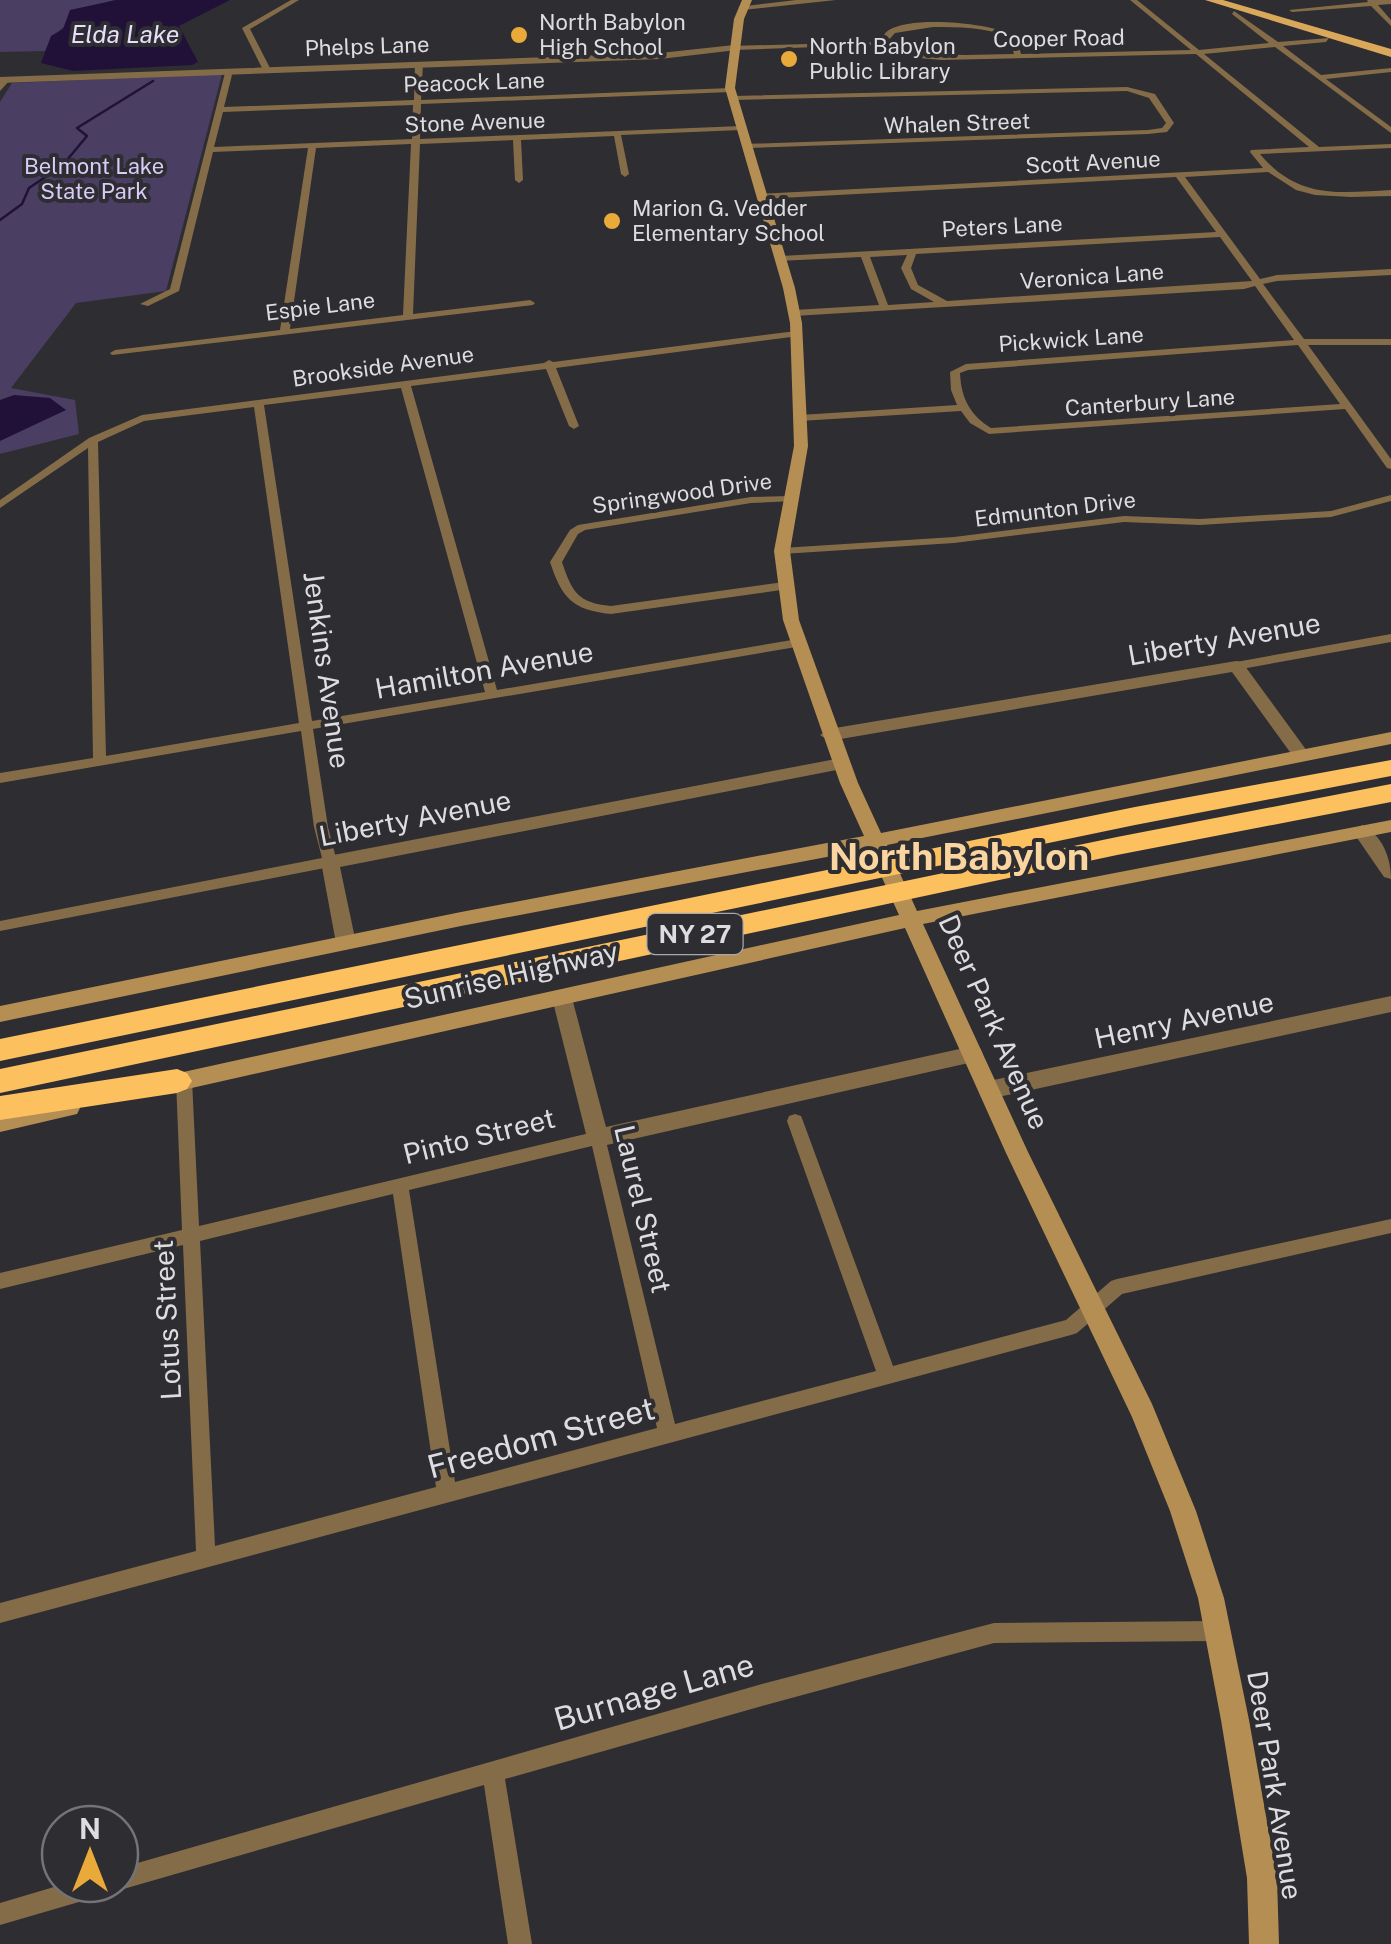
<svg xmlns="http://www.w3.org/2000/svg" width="1391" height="1944" viewBox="0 0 1391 1944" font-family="'Public Sans',sans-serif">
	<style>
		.green { fill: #4a3e62 }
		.water { fill: #211138 }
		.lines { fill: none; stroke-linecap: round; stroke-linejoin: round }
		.stream { stroke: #211138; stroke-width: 2.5 }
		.minor { fill: #846c48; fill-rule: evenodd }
		.tertiary { fill: #846c48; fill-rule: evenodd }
		.secondary { fill: #b48e52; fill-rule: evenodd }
		.primary { fill: #daa85a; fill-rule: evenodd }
		.motorway { fill: #fcc05f; fill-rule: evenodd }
		.poi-dot { fill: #eaaa39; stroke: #2e2d32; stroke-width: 4 }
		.labels { text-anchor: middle; stroke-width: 8; stroke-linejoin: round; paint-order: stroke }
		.far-poi-label { font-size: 22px; fill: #dddcdf; stroke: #2e2d32; text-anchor: start }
		.far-street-label { font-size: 22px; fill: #dddcdf; stroke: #2e2d32 }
		.far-park-label { font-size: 22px; fill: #d9cbf7; stroke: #2e2d32 }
		.far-water-label { font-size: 25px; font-style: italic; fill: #e8defc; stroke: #2e2d32 }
		.shield { fill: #2e2d32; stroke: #a8a8ab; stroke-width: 2.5 }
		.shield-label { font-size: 25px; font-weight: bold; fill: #dddcdf }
		.street-label { font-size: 28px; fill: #dddcdf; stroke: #2e2d32 }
		.near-street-label { font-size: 32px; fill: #dddcdf; stroke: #2e2d32 }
		.district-label { font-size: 38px; font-weight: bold; fill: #fad5a0; stroke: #2e2d32 }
	</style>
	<rect width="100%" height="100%" fill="#2e2d32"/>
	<path class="green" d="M0 0H116C90 6 55 27 45 51L0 52Z
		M222 74 166 291 76 303 11 388 75 400 79 434 0 454V102L12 83Z"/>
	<path class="water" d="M116 0H230L179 26 198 62 192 65 73 71 41 63 51 36 63 29 70 10Z
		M14 395 50 398 66 410 0 441V400Z"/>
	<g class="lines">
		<path class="stream" d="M0 220 22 204 29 188 62 166 87 136 77 128 153 81"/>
		<path class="minor" d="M291 0H299L250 29 271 70 264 72 242 28Z
			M1130 0H1137L1199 50 1269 43 1232 14 1234 11 1278 42 1329 38 1326 42 1283 46 1321 75 1391 68V72L1326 79 1391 127V133L1275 47 1204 54 1319 147 1391 144V148L1260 154C1298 199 1338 193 1391 190V196L1351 197 1315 195 1296 190 1268 172 1185 177 1260 279 1277 275 1391 269V275L1277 281 1263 284 1304 339H1391V345H1308L1391 459V469L1387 468 1345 409 989 434 970 423 961 411 800 421 795 418 800 415 957 405 951 390 950 372 966 364 1294 340 1255 286 1244 289 794 316 789 313 794 310 879 305 861 257 778 261 776 259 781 256 1216 232 1176 177 762 199 758 196 759 194 1263 168 1250 152 1251 150 1309 147 1196 54 942 60 918 58 873 45 734 50 731 46 879 42C881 39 885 32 889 30 912 15 993 23 1016 36L1021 54 1191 50ZM933 27C959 27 985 27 1009 37L1014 54C965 55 933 58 885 44L895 33ZM1220 237 1252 281 947 301 918 285 911 268 916 254ZM907 255 901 268 911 289 934 302 888 305 870 257ZM1298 345 1340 404 991 428C970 415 961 398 960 373L968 370Z
			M1367 0H1391V4L1378 5 1391 20V26L1371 6 1292 12 1289 10 1368 2Z
			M419 62 423 64 421 100 731 88 735 90 731 92 421 104 420 139 741 126 745 128 741 130 621 135 629 174 625 177 621 174 614 136 521 140 523 180 519 183 515 180 513 140 420 144 413 314 530 300 535 303 533 305 112 355 110 353 115 350 280 330 308 148 213 152 179 291 148 306 140 304 170 289 226 69 233 71 224 107 414 100 415 64ZM413 105 412 139 214 147 223 112ZM411 144 403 315 290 329 316 148Z
			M3 78 10 80 0 91V83Z
			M1127 87 1155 94 1174 123 1167 132 1148 134 747 148 743 146 744 144 1148 130 1162 128 1166 123 1149 98 1127 91 733 100 729 98 733 96Z
			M796 331 801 334 799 336 556 368 579 426 574 429 569 426 546 369 411 386 497 690 798 639 804 643 802 646 313 729 328 827 337 862 335 866 0 931V921L322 858 314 827 301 731 0 783V773L93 758 88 448 0 508V500L89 438 142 415 544 363 549 360 553 362ZM401 388 485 692 312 721 264 405ZM254 407 299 723 106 756 98 442 144 421Z
			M1391 495V501L1331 517 1200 525 1124 522 954 543 782 554 776 551 782 548 954 537 1124 516 1200 519 1331 511Z
			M790 496 794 497V501L751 503 585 530 578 534 562 562C572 592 578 603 611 606L784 582 790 586 788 589 611 614C572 610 562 598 550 562L570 530 578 525 751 497Z
			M1391 634V642L1236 670 1230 666 1236 662Z
			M184 1074 190 1075 192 1080 199 1226 598 1131 604 1133 675 1424 876 1371 787 1121 789 1116 795 1114 801 1116 803 1121 893 1366 1066 1320 1111 1281 1117 1279 1391 1219V1233L1122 1294 1077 1333 1071 1335 0 1623V1603L196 1551 183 1245 0 1289V1273L182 1230 176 1080 178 1075ZM592 1146 657 1428 455 1482 409 1190ZM393 1194 436 1487 215 1546 200 1241Z
			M1216 1621 1223 1624 1226 1631 1223 1638 1216 1641 994 1643 762 1706 505 1779 532 1944H508L484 1785 120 1890 113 1887 111 1892 103 1895 0 1925V1903L64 1884H120V1868L762 1684 994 1623Z"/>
		<path class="tertiary" d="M796 0H836L743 10 738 7Z
			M734 45 737 50 660 59 0 83V77L660 53Z
			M1236 661 1242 662 1307 751 1310 755 1307 759H1295L1232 672 829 741 820 735 829 729Z
			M841 758 847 760 850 764 847 768 340 867 356 943 346 950 336 943 321 862 323 857Z
			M1362 825C1382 835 1391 857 1391 879L1384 877 1353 832Z
			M562 990 569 992 572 998 606 1127 973 1046 980 1048 983 1054 980 1060 973 1062 598 1147 590 1144 587 1138 552 998 555 992Z
			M1391 996V1012L989 1099 981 1096 978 1090 981 1084 989 1081Z"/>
		<path class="secondary" d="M742 0H752L744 19 735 88 795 288 802 323 808 446 790 551 799 620 858 783 881 833 1391 732V744L887 845 917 911 1391 820V832L923 924 1028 1152 1152 1404 1196 1511 1224 1598 1249 1720 1277 1878 1279 1944H1249L1247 1878 1221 1720 1198 1598 1170 1511 1132 1417 1006 1153 905 928 165 1094 157 1091 154 1085 157 1079 165 1076 899 915 869 849 461 926 0 1022V1006L461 912 864 836 840 783 783 620 774 551 794 446 790 323 783 288 725 88 734 19Z
			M69 1099 77 1102 80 1108 77 1114 0 1132V1114Z"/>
		<path class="primary" d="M1205 0H1223L1391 49V57Z"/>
		<path class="motorway" d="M1391 760V776L1135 825 0 1061V1039L1135 807Z
			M1391 784V802L1117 855 0 1093V1069L1117 837Z
			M177 1069 187 1073 192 1081 187 1089 177 1093 0 1120V1096Z"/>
	</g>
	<g class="poi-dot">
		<circle cx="519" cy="35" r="10"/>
		<circle cx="789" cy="59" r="10"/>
		<circle cx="612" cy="221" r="10"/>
	</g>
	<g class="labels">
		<g class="far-poi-label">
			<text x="539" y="30">North Babylon<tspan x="539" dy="25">High School</tspan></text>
			<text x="809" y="54">North Babylon<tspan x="809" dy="25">Public Library</tspan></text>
			<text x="632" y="216">Marion G. Vedder<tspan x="632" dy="25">Elementary School</tspan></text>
		</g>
		<g class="far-street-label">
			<text transform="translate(1059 38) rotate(-1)" y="8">Cooper Road</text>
			<text transform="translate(367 46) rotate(-2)" y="8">Phelps Lane</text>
			<text transform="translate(474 82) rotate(-2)" y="8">Peacock Lane</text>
			<text transform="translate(475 122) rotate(-2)" y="8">Stone Avenue</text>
			<text transform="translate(957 123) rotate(-2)" y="8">Whalen Street</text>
			<text transform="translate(1093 162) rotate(-3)" y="8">Scott Avenue</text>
			<text transform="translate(1002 226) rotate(-3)" y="8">Peters Lane</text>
			<text transform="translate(1092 276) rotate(-4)" y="8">Veronica Lane</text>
			<text transform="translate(320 306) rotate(-7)" y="8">Espie Lane</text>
			<text transform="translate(1071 339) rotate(-4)" y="8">Pickwick Lane</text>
			<text transform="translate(383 366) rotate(-8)" y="8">Brookside Avenue</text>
			<text transform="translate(1150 402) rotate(-4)" y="8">Canterbury Lane</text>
			<text transform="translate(682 493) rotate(-8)" y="8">Springwood Drive</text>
			<text transform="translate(1055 509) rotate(-7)" y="8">Edmunton Drive</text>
		</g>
		<g class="far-park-label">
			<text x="94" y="174">Belmont Lake<tspan x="94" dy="25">State Park</tspan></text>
		</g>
		<g class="far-water-label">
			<text x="125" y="43">Elda Lake</text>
		</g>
		<rect class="shield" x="647.5" y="914" width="95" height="40" rx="8"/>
		<g class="shield-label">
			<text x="695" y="943">NY 27</text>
		</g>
		<g class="street-label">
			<text transform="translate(1224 639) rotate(-10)" y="10">Liberty Avenue</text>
			<text transform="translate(327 670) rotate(82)" y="10">Jenkins Avenue</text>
			<text transform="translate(484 670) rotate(-10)" y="10">Hamilton Avenue</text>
			<text transform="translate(415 818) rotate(-11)" y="10">Liberty Avenue</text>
			<text transform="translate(511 975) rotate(-13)" y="10">Sunrise Highway</text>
			<text transform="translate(1184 1020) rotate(-12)" y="10">Henry Avenue</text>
			<text transform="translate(994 1022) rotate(66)" y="10">Deer Park Avenue</text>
			<text transform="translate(479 1136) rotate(-14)" y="10">Pinto Street</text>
			<text transform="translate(643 1209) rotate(77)" y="10">Laurel Street</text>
			<text transform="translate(167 1320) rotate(-93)" y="10">Lotus Street</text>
			<text transform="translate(1275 1785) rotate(81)" y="10">Deer Park Avenue</text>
		</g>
		<g class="near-street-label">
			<text transform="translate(541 1438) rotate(-15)" y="11">Freedom Street</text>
			<text transform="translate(654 1692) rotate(-16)" y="11">Burnage Lane</text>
		</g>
		<g class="district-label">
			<text x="959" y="870">North Babylon</text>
		</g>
	</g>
	<g transform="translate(90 1854)"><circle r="48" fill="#2e2d32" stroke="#747377" stroke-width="2.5"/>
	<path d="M0-8L18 38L0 25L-18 38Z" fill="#eaaa39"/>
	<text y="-15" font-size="28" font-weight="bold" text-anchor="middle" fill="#dddcdf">N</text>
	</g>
</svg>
